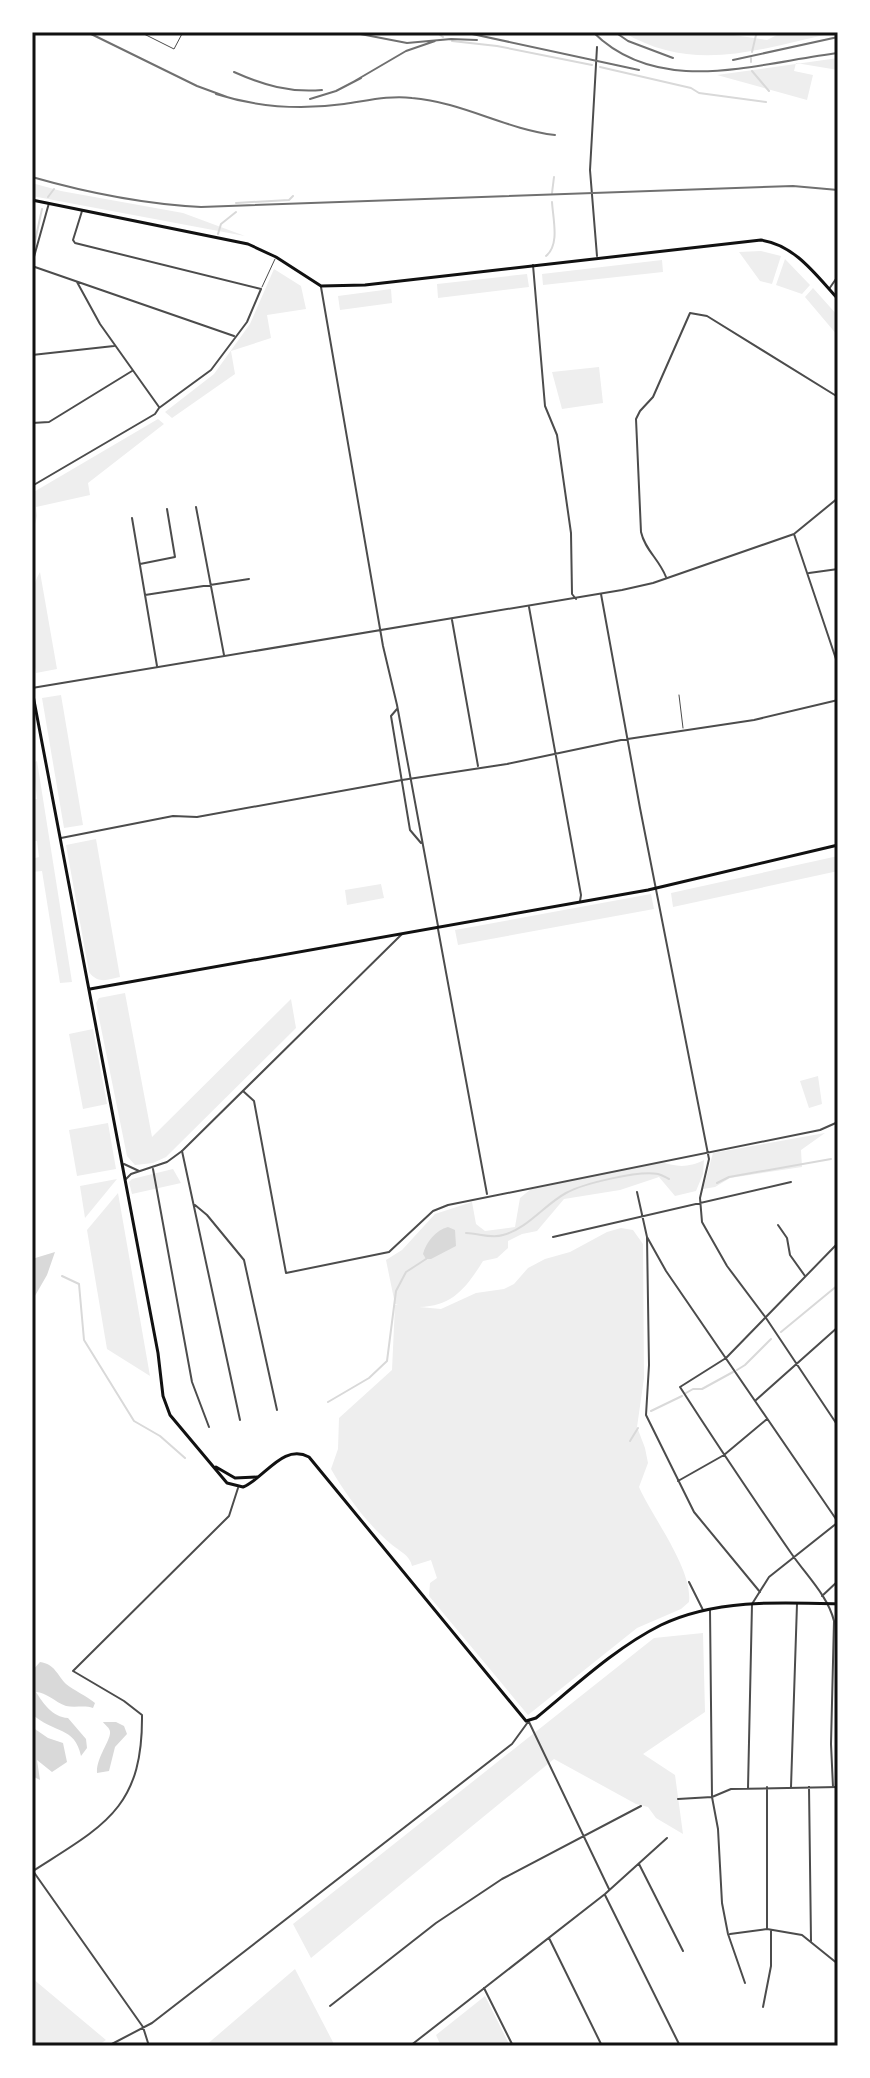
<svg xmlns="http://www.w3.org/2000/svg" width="870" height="2078" viewBox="0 0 870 2078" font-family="'PT Sans',sans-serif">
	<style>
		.green { fill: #eee }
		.water { fill: #d9d9d9 }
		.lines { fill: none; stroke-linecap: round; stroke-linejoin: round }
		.stream { stroke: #d9d9d9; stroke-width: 2 }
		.service { stroke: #4c4c4c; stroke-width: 1 }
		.minor { stroke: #4c4c4c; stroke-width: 2 }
		.tertiary { stroke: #4c4c4c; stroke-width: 2 }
		.secondary { stroke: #111; stroke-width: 3 }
		.rail { stroke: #707070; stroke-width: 2 }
		.neatline { fill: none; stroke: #111; stroke-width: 3 }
	</style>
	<rect width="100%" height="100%" fill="#fff"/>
	<path class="green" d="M623 32H713L767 40 783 32H838C762 48 695 75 623 32Z
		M838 58V70L796 63 794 71 813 75 807 100 717 75Z
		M32 183 61 191 183 213 245 236 32 196Z
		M761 251 781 256 772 284 760 281 739 252Z
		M785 259 810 285 802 294 776 285Z
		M662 260 663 272 543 285 542 274Z
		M274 269 301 286 306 309 267 315 271 338 231 351 235 374 172 418 165 412 214 374 250 324Z
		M527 274 529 287 438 298 437 284Z
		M813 288 838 316V336L805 297Z
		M391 289 392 303 340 310 338 296Z
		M599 367 603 403 562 409 552 372Z
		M158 419 164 424 88 483 90 495 36 507 37 516 32 537V493Z
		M40 572 57 669 36 673C32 644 25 596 40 572Z
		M61 695 83 825 64 828 42 698Z
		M37 761 72 982 60 983 42 871 32 872V859L39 857 37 841H32V800L37 799 33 763Z
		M96 839 120 977C107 980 98 984 89 972L66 845Z
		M838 856V871L673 907 671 893Z
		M381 884 384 898 347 905 345 890Z
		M651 894 654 909 458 945 455 930Z
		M125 993 152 1137 291 999 296 1028 166 1157 153 1163 135 1165 127 1156 96 1003 99 998Z
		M93 1029 107 1104 83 1109 69 1034Z
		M818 1076 822 1104 809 1108 800 1081Z
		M108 1123 116 1169 77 1176 69 1130Z
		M825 1133 801 1150 802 1167 730 1178 715 1187 703 1189 713 1153Z
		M704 1160 703 1174 696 1191 675 1196 659 1177 620 1190 564 1199 537 1231 522 1234 508 1241V1248L497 1258 483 1261C466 1288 453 1306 419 1307L441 1309 476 1293 504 1289 514 1284 528 1268 545 1259 570 1252 607 1232 621 1228 633 1230 643 1244 644 1378 637 1427 645 1448 648 1463 639 1487C652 1517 693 1569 689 1602L681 1609 637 1628 528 1715 429 1596 430 1583 437 1578 431 1560 412 1566C410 1555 399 1551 391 1544 368 1525 346 1495 331 1469L338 1449 339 1418 392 1370 395 1305H398L395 1304 386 1260 402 1250 435 1214 472 1202 476 1224 485 1231 515 1227 520 1198 531 1189 661 1162C677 1167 688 1168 704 1160Z
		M173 1169 181 1183 132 1194 129 1182 132 1179Z
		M117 1179 85 1218 80 1186Z
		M118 1193 150 1376 107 1349 87 1230Z
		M703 1633 705 1712 643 1754 675 1775 683 1834 656 1818 648 1807 636 1804 554 1759 311 1958 293 1924 654 1638Z
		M295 1969 335 2046H205Z
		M32 1978 106 2040 97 2046H32Z
		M485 1996 510 2046H441L436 2035Z"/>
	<path class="water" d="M448 1227 455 1230 456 1246 431 1259H426L423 1254C426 1242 436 1230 448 1227Z
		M55 1252 47 1275 32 1301V1259Z
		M40 1662C55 1664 57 1675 66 1684 73 1690 87 1696 95 1703L93 1708C85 1705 75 1708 66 1706 55 1702 46 1692 36 1692 43 1703 52 1717 68 1718L86 1739 87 1748 81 1756C75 1726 54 1734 32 1714V1671Z
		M103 1722H116L124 1726 127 1734 115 1747 109 1771 97 1773C96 1758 111 1740 110 1732 110 1728 105 1725 103 1722Z
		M32 1727 48 1738 63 1743 67 1762 52 1772 37 1760 40 1780 32 1776Z"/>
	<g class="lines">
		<path class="stream" d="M436 32 443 37
			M452 41 497 46 592 65
			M752 52 756 35 761 32
			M751 58V62
			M600 67 691 88 699 93 766 102
			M752 71 769 91
			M552 193 554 177
			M48 197 54 189
			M236 203 289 200 293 196
			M218 234 221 224 236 212
			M32 255 42 209
			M546 256C560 245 553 219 552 202
			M717 1183 729 1177 831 1159
			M466 1233C478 1233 491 1239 503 1235 527 1229 544 1205 566 1193 582 1184 639 1170 658 1174 662 1175 665 1177 669 1179
			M62 1276 79 1284 84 1340 134 1421 160 1436 185 1458
			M781 1332 838 1285
			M737 1370 745 1365 771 1339
			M686 1393 693 1389H702L733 1372
			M328 1402 369 1378 387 1361 396 1291 406 1272 426 1259
			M651 1411 682 1396
			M630 1441 638 1428"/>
		<path class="service" d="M140 32 174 49 183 32
			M262 287 275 259
			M679 695 683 728"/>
		<path class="minor" d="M597 256 590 170 597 47
			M32 264 49 203
			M533 265 545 406 557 435 571 533 572 594 576 599
			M32 266 234 336
			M77 282 100 324 159 407
			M829 289 838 276
			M32 355 114 346
			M32 423 49 422 132 371
			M32 486 155 414 159 408 211 370 247 322 261 289 75 243 73 240 82 211
			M196 507 224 655
			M132 518 157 666
			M140 564 175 557 167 509
			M666 577C659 559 645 550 641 532L636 419 640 411 653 397 690 313 707 316 838 397
			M601 594 640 808 709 1159 700 1198 702 1222 727 1266 766 1318 838 1426
			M145 595 249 579
			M529 607 581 895 580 901
			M452 620 478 766
			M61 838 173 816 197 817 402 780 507 764 621 740 754 720 838 700
			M438 929 487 1194
			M243 1091 254 1101 286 1273 389 1252 433 1211 448 1205 820 1130 838 1122
			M836 1143 838 1157
			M182 1151 240 1420
			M153 1169 192 1382 209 1427
			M637 1192 647 1237 666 1271 838 1522
			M195 1205 207 1215 244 1260 277 1410
			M778 1225 787 1238 790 1255 805 1276
			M553 1237 791 1182
			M647 1237 649 1365 646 1415 694 1512 760 1592
			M756 1400 838 1327
			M678 1481 724 1455 767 1419
			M689 1582 703 1610
			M822 1596 838 1581
			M710 1610 712 1797 718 1829 722 1903 728 1934 745 1983
			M529 1722 609 1889
			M791 1787 797 1604
			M809 1787 811 1941
			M833 1787 831 1744 834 1621C828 1596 806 1575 791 1553 753 1498 716 1443 680 1387L726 1358 838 1243
			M748 1788 752 1604 769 1577 837 1523
			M678 1799 712 1797 731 1789 838 1787
			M639 1864 683 1951
			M605 1895 680 2046
			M767 1929V1787
			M730 1934 767 1929 802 1935 838 1964
			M549 1938 602 2046
			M484 1988 513 2046
			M330 2006 436 1923 502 1879 641 1806
			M763 2007 771 1966V1930
			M108 2046 152 2023 512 1744 528 1722
			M149 2046 143 2027 33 1871C103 1826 143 1809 142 1715L124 1701 73 1671 229 1516 238 1488
			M410 2046 605 1894 667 1838"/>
		<path class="tertiary" d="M321 287 383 646 397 705 438 926
			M794 534 838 665
			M809 573 838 569
			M32 688 622 590 653 583 794 534 838 498
			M397 709 391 716 410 830 421 843
			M124 1164 139 1171
			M126 1179 131 1174 167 1162 182 1151 402 934"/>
		<path class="secondary" d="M32 200 248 244 276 257 321 286 365 285 761 240C795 245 816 275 838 299
			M32 690 158 1353 163 1396 170 1415 227 1483 243 1487C265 1478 283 1443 309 1457L526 1721 536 1718C575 1686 615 1648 661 1625 715 1599 780 1602 838 1604
			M90 989 648 890 838 845
			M216 1467 235 1478 257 1477"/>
		<path class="rail" d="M87 32 197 86 227 97
			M350 32 407 43 451 39 477 40
			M463 32 639 70
			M593 32C659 98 757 63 838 53
			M615 32 628 41 673 58
			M733 60 838 37
			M234 72C263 85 290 93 322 90
			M353 82 406 51 435 41
			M216 94C257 107 301 110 344 104 366 101 390 95 412 98 462 102 505 129 555 135
			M310 99 336 91 361 78
			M32 177C88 193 143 204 201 207L793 186 838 190"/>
	</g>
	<rect width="870" height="2078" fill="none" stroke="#ffffff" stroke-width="68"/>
	<rect x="34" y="34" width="802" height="2010" class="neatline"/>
</svg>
